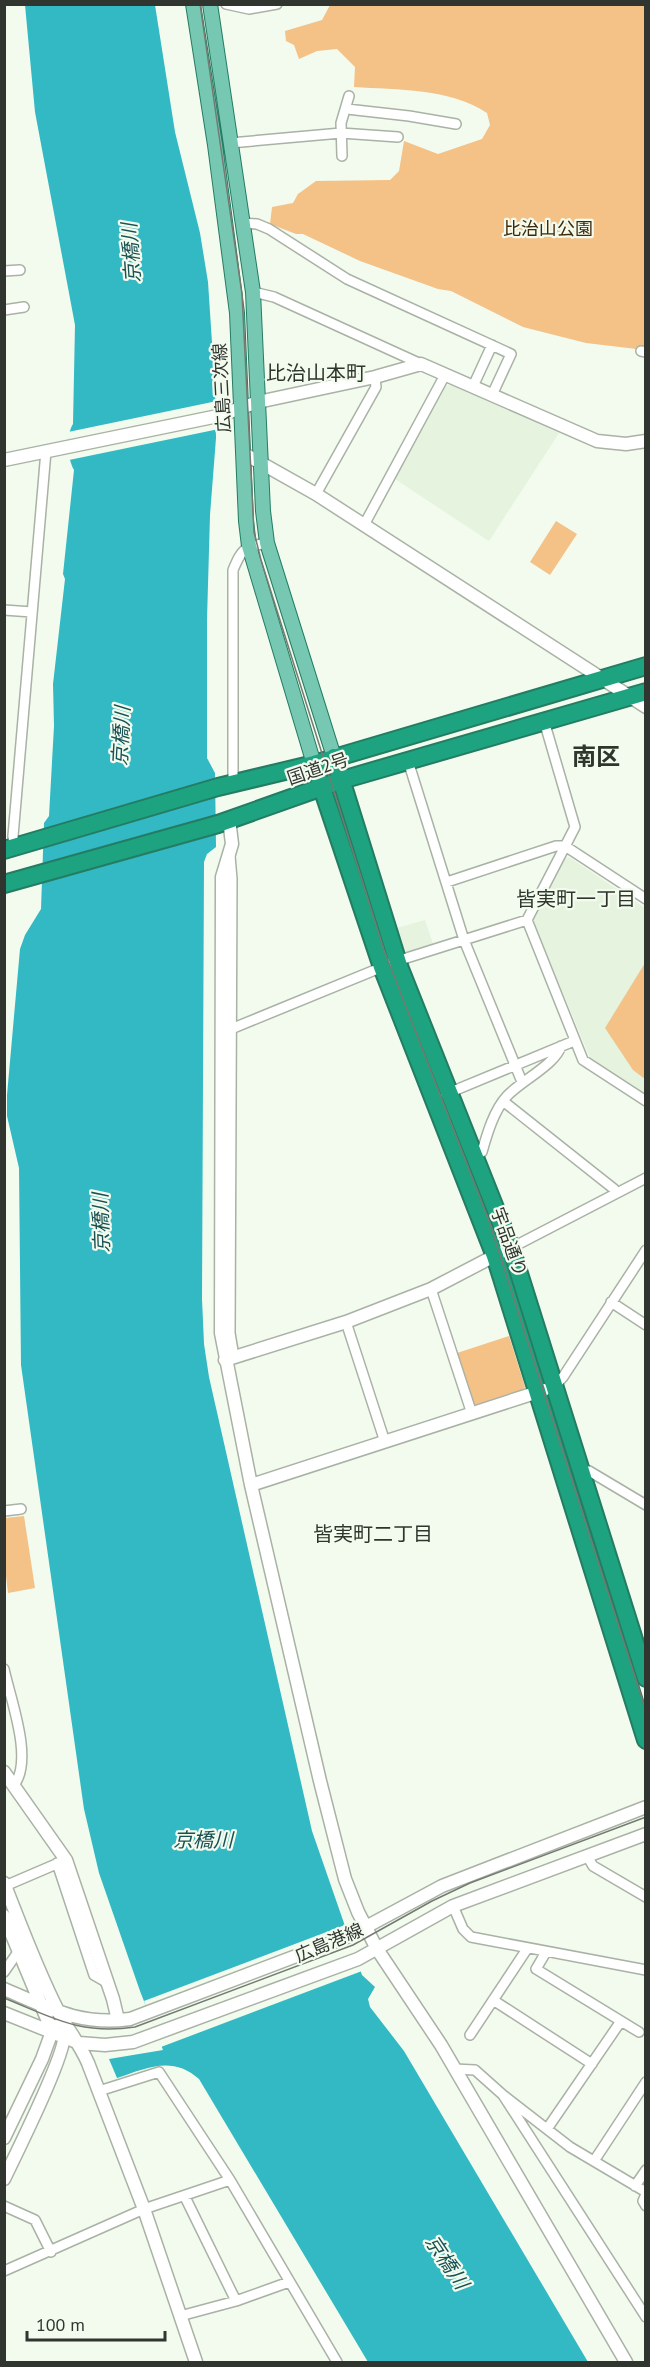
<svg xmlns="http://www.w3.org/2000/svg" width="650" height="2367" viewBox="0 0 650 2367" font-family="'PT Sans','Noto Sans JP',sans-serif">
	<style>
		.built { fill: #e5f3df }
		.green { fill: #f4c187 }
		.water { fill: #32b9c3 }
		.pier { fill: #f2fbee }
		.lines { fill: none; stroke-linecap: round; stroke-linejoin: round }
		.street-casing { stroke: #a9b2a5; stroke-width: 12 }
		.secondary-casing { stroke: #a9b2a5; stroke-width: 15 }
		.primary-casing { stroke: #247c63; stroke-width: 16 }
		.highway-casing { stroke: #247c63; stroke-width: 20 }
		.street { stroke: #fff; stroke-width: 9 }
		.secondary { stroke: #fff; stroke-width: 12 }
		.primary { stroke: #77c8b2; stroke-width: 14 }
		.highway { stroke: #1da37f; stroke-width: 16 }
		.tram { stroke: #757a72; stroke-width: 1.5 }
		.labels { text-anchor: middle; stroke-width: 4.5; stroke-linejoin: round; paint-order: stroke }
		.park-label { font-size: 18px; fill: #402809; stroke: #f2fbee }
		.street-label { font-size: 18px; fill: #313530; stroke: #f2fbee }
		.water-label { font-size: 20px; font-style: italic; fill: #195054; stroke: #f2fbee }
		.neighbourhood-label { font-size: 20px; fill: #2e352b; stroke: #f2fbee }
		.district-label { font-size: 24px; font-weight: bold; fill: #2e352b; stroke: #f2fbee }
	</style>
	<rect width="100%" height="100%" fill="#f2fbee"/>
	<path class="built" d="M451 385 559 433 489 541 395 479 444 386Z
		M569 857 645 908V1095L590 1058 534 923V917L564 859Z
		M425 920 434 947 406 956 397 928Z"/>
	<path class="green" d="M330 5H645V350L586 343 523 327 451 291 438 289 360 261 303 234H296L270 224 272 207 293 203 298 194 316 181 390 180 399 171 404 141 438 154 482 139 490 125 487 113C449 88 398 90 354 87L355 67 337 49 317 51 299 59 294 45 286 41 285 31 322 20Z
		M556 521 577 534 550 575 530 562Z
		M645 963V1079L633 1070 605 1028Z
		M509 1336 525 1387 521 1393 478 1408 473 1404 457 1353Z
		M24 1516 35 1588 8 1593 4 1559 5 1518Z"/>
	<path class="water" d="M25 5H155L175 132 200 233 208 282 215 388 216 438 210 515 207 619V758L215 773 216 847 207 854 204 862 202 1299 204 1344 209 1377 312 1831 362 1975 375 1987 368 1999 370 2007 404 2051 588 2362H368L199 2079C173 2055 146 2068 117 2078L109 2059 163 2050 140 1991 99 1873 84 1809 21 1365 19 1168 7 1116V1095L20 949 25 935 41 909 44 823 49 816 54 726 53 684 65 579 63 574 74 470C67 458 66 435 73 424L75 325 35 112Z"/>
	<path class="pier" d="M217 401 219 429 69 460 68 432Z
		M345 1925 362 1971 161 2047 144 2001Z"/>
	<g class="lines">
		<defs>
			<path id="street" d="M226 4 249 9 277 4
				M347 109 409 116 456 124
				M230 143 341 133 398 137
				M342 156 341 123 349 96
				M243 223 257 224 269 229 347 279 511 354 492 395
				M4 271 20 270
				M253 292 274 297 421 364
				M4 310 24 307
				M641 351 646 352
				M475 382 492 345
				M316 494 376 387 375 377
				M364 525 445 375
				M4 610 32 612
				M544 721 575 827 527 920 583 1060 646 1101
				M408 761 464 940 522 1082
				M233 785V570C242 549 243 547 267 543
				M14 846 13 836 46 451
				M230 856 232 879 230 1333 234 1357
				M447 882 556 846H565L646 899
				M231 1029 397 961 527 920
				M446 1094 574 1041
				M503 1101 614 1189 616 1193
				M474 1156 482 1152C487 1134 494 1110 507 1096 521 1081 556 1064 561 1046
				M511 1248 646 1178
				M431 1289 472 1414
				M611 1302 646 1325
				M346 1322 385 1442
				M554 1387 563 1377 646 1250
				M579 1470 589 1471 646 1505
				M4 1511 21 1509
				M4 1669C10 1698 34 1760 14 1785
				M587 1856 593 1866 646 1897
				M57 1863 94 1975 108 1983
				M5 1886 61 1862
				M453 1906 463 1929 471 1937 646 1970
				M546 1952 536 1969 639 2032
				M4 1972 18 1952
				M493 2000 592 2064
				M470 2035 527 1949
				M454 2069 475 2070 503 2095 570 2147 646 2192
				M99 2091 159 2072 230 2180 337 2362
				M503 2095 646 2317
				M547 2129 621 2021
				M594 2161 646 2082
				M635 2186 646 2170
				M646 2194 643 2201 646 2206
				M185 2197 236 2301
				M4 2206 35 2220 51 2252
				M4 2271 144 2209 230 2180
				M180 2316 236 2301 289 2282"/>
			<path id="secondary" d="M243 453 316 494 646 707
				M4 460 218 416 258 402 375 377 421 364 597 441 626 444 646 441
				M229 819 232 844 222 877 221 1333 251 1485 320 1781 345 1879 358 1912 377 1949 441 2045 626 2362
				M225 1360 346 1322 431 1289 500 1253
				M251 1485 544 1390
				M4 1772 66 1860 113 1999 118 2020
				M4 1883C21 1926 37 1970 58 2011 67 2029 80 2044 88 2063L144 2209 196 2362
				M4 1916 52 2031
				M4 1989C49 2008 80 2026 130 2019L349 1936 442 1886 646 1807
				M4 2013 79 2043 105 2045 133 2042 358 1959 453 1906 646 1834
				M4 2138 42 2059 54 2026
				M4 2179C15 2156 69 2048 64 2032"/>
			<path id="primary" d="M193 4 215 145 237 313 246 521 249 546 314 764
				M210 4 253 292 263 511 267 543 334 757"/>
			<path id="highway" d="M334 757 400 969 511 1248 646 1678
				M314 764 382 967 495 1256 646 1740
				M4 850 218 787 314 764 646 666
				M4 884 218 824 342 780 646 692"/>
		</defs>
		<use href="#street" class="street-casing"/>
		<use href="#secondary" class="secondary-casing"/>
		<use href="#primary" class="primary-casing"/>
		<use href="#highway" class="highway-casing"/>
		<use href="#street" class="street"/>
		<use href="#secondary" class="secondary"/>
		<use href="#primary" class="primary"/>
		<use href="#highway" class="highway"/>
		<path class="tram" d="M200 4 242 294 254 532 261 560 384 950 489 1221 646 1711
			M4 1998C54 2018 80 2035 135 2027L353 1945 432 1901 470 1883 646 1817"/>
	</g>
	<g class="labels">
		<g class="park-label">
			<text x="548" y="235">比治山公園</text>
		</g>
		<g class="street-label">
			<text transform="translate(222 388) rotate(-93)" y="6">広島三次線</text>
			<text transform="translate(318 769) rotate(-19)" y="6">国道2号</text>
			<text transform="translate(509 1242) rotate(70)" y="6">宇品通り</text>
			<text transform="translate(329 1943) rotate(-23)" y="6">広島港線</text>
		</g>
		<g class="water-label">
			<text transform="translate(131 253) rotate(-94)" y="7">京橋川</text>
			<text transform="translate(121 736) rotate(-87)" y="7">京橋川</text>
			<text transform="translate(101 1223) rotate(-92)" y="7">京橋川</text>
			<text x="203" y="1847">京橋川</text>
			<text transform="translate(447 2262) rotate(56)" y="7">京橋川</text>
		</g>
		<g class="neighbourhood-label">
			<text x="316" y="380">比治山本町</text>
			<text x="576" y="906">皆実町一丁目</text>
			<text x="373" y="1541">皆実町二丁目</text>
		</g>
		<g class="district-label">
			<text x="596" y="765">南区</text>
		</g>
	</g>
	<rect width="650" height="2367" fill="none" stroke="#313530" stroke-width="12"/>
	<path d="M27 2331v9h138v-9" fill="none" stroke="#313530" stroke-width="3"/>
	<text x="36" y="2331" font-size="18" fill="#313530" stroke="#f2fbee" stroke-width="4.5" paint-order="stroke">100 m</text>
</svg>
